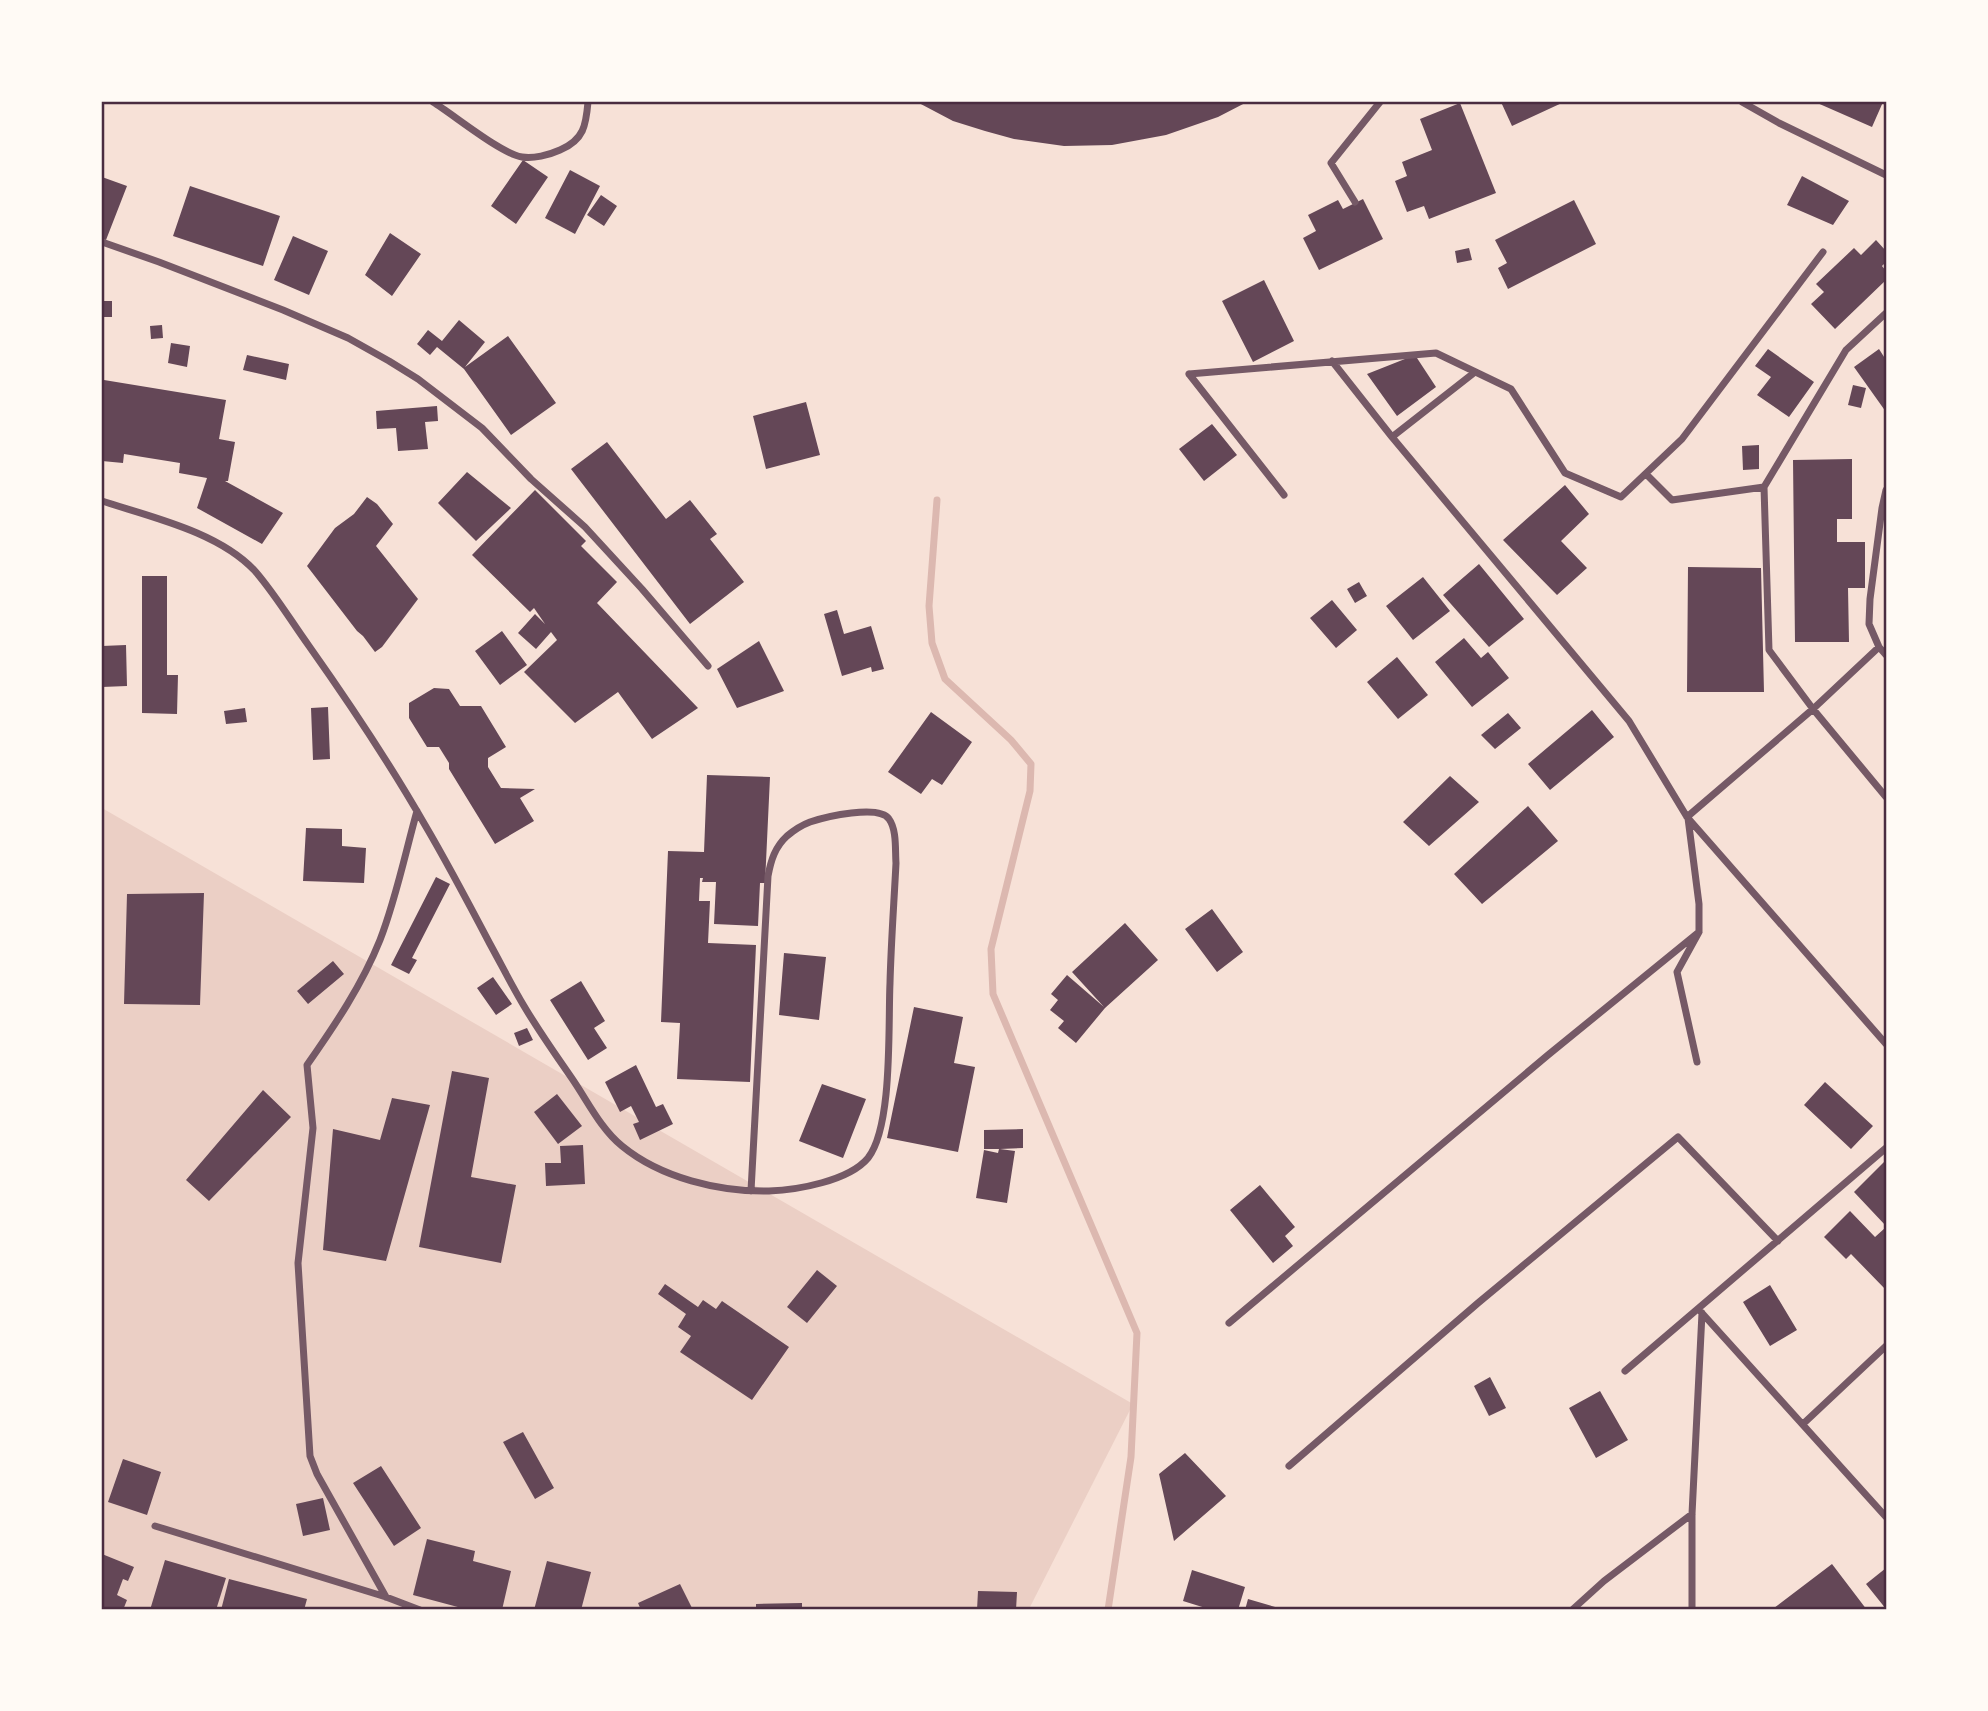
<svg xmlns="http://www.w3.org/2000/svg" width="1988" height="1711" viewBox="0 0 1988 1711" font-family="'Golos Text',sans-serif">
	<style>
		.green { fill: #ebcfc5 }
		.lines { fill: none; stroke-linecap: round; stroke-linejoin: round }
		.stream { stroke: #dcb8b0; stroke-width: 7 }
		.building { fill: #644757 }
		.minor { stroke: #755966; stroke-width: 7 }
		.neatline { fill: none; stroke: #4a2c40; stroke-width: 2.5 }
	</style>
	<rect width="100%" height="100%" fill="#f7e1d7"/>
	<path class="green" d="M102 808 1133 1404 1029 1609H102Z"/>
	<g class="lines">
		<path class="stream" d="M937 500 929 606 932 643 945 679 1011 740 1031 764 1030 791 991 949 993 994 1137 1333 1131 1457 1108 1610"/>
	</g>
	<path class="building" d="M917 102H1247L1218 117 1166 135 1112 145 1064 146 1014 139 985 131 953 121Z
		M1501 102H1564L1512 126Z
		M1815 102H1883L1872 127Z
		M1460 103 1496 193 1429 219 1424 206 1407 212 1395 181 1407 176 1402 162 1432 150 1420 119Z
		M523 160 548 177 516 224 491 206Z
		M570 170 600 186 575 234 545 218Z
		M1802 176 1849 201 1833 225 1787 205Z
		M102 177 127 186 106 240 102 239Z
		M190 186 280 216 263 266 173 236Z
		M601 195 617 206 604 226 587 215Z
		M1363 199 1383 239 1319 270 1303 238 1316 231 1308 215 1338 200 1343 209Z
		M1574 200 1596 244 1508 289 1498 268 1507 263 1495 240Z
		M390 233 421 254 392 296 365 275Z
		M293 236 328 251 309 295 274 280Z
		M1876 240 1886 251V262L1882 266 1886 271V280L1835 329 1811 304 1824 292 1816 284 1854 248 1861 255Z
		M1469 248 1472 260 1457 263 1455 251Z
		M1264 280 1294 341 1253 362 1222 301Z
		M102 301H112V317H102Z
		M459 320 485 342 465 367 508 336 556 403 511 435 464 369 437 347 430 355 417 344 428 330 442 341Z
		M162 325 163 338 151 339 150 326Z
		M171 343 190 346 187 367 168 363Z
		M1768 349 1814 382 1789 417 1757 395 1771 377 1755 366Z
		M1879 349 1886 360V412L1854 367Z
		M247 355 289 364 286 380 243 370Z
		M1415 355 1436 387 1397 416 1367 374Z
		M104 380 226 400 219 439 235 442 228 481H225L283 513 262 544 197 508 207 478 179 473 180 463 124 454 123 463 102 461V395Z
		M1853 385 1866 388 1861 408 1848 405Z
		M806 402 820 455 766 469 753 416Z
		M437 406 438 421 425 422 428 449 398 451 396 428 377 429 376 411Z
		M1212 424 1237 455 1204 481 1179 449Z
		M607 442 666 519 690 500 717 534 710 539 744 582 690 624 571 469Z
		M1759 445V469L1743 470 1742 446Z
		M1852 459V519H1837V542H1865V588H1848L1849 642H1795L1793 460Z
		M467 472 511 508 476 541 438 503Z
		M1565 485 1589 514 1561 541 1587 568 1557 595 1503 540Z
		M535 490 586 541 581 546 617 582 597 603 698 708 652 739 618 692 575 723 524 672 557 640 551 632 536 649 518 633 535 614 545 624 534 608 530 612 472 555Z
		M367 497 377 504 393 524 376 546 418 599 382 647 375 652 363 636 357 631 307 566 335 528 354 514Z
		M1479 564 1524 619 1489 647 1443 595Z
		M1688 567 1761 568 1764 692H1687Z
		M142 576H167V675H178L177 714 142 713Z
		M1423 577 1450 611 1413 640 1386 606Z
		M1359 582 1367 596 1355 603 1347 589Z
		M1332 600 1357 630 1336 648 1310 618Z
		M837 610 844 634 871 626 884 669 872 672 871 667 842 676 824 614Z
		M502 631 527 665 500 685 475 651Z
		M1464 638 1481 658 1488 652 1509 678 1472 707 1435 662Z
		M759 641 784 691 737 708 717 669Z
		M126 645 127 686 102 687V646Z
		M1397 657 1428 695 1398 719 1367 682Z
		M434 688 449 689 460 706H481L506 747 488 758V767L501 788 535 789 520 798 534 821 495 844 449 769V763L439 747H427L409 718V703Z
		M328 707 330 759 313 760 311 708Z
		M245 708 247 722 226 724 224 711Z
		M1592 710 1614 737 1550 790 1528 764Z
		M931 712 972 742 942 785 932 779 921 794 888 772Z
		M1508 713 1521 728 1495 749 1481 735Z
		M707 775 770 777 765 883H760L758 926 714 924 716 882H702L703 878H700L699 901H710L708 943 756 945 750 1082 677 1079 680 1023 661 1022 668 851 704 852Z
		M1450 776 1479 802 1429 846 1403 822Z
		M1528 806 1558 841 1482 904 1454 874Z
		M306 828 342 829V846L366 848 364 883 303 881Z
		M436 877 450 884 412 958 417 960 409 974 391 965Z
		M204 893 200 1005 124 1004 127 894Z
		M1212 909 1243 952 1217 972 1185 929Z
		M1125 923 1158 960 1105 1008 1076 1043 1058 1028 1064 1021 1050 1010 1058 1000 1051 994 1067 975 1104 1007 1072 972Z
		M784 953 826 957 819 1020 779 1015Z
		M333 961 344 974 308 1004 297 991Z
		M493 977 512 1004 496 1015 477 988Z
		M581 981 605 1021 594 1028 607 1048 588 1060 550 1000Z
		M914 1007 963 1017 954 1063 975 1067 958 1152 887 1138Z
		M527 1028 533 1040 519 1046 514 1033Z
		M636 1065 656 1107 663 1104 673 1124 640 1140 633 1124 639 1122 631 1106 620 1112 605 1082Z
		M452 1071 489 1078 471 1177 516 1185 501 1263 419 1247Z
		M1825 1082 1873 1126 1851 1149 1804 1105Z
		M822 1084 866 1099 843 1158 799 1141Z
		M263 1090 291 1117 209 1201 186 1180Z
		M557 1094 582 1126 558 1144 534 1112Z
		M392 1098 430 1105 386 1261 323 1250 333 1129 380 1140Z
		M1023 1129V1148L1000 1149 1015 1151 1007 1203 976 1198 984 1150 998 1153 999 1149H984V1130Z
		M583 1145 585 1184 546 1186 545 1163H561L560 1146Z
		M1886 1160V1226L1854 1192Z
		M1260 1185 1295 1227 1285 1236 1293 1246 1273 1263 1230 1210Z
		M1850 1211 1875 1237 1885 1228 1886 1229V1290L1851 1254 1846 1259 1824 1237Z
		M817 1270 837 1286 807 1323 787 1307Z
		M665 1284 698 1307 703 1300 716 1309 722 1301 789 1347 752 1400 680 1352 691 1336 678 1327 686 1314 658 1294Z
		M1770 1285 1797 1330 1770 1346 1743 1302Z
		M1490 1377 1506 1408 1489 1416 1474 1386Z
		M1600 1391 1628 1440 1596 1458 1569 1408Z
		M523 1432 554 1488 535 1499 503 1442Z
		M1185 1453 1226 1496 1174 1541 1159 1474Z
		M123 1459 161 1472 147 1515 108 1502Z
		M381 1466 421 1528 394 1546 353 1483Z
		M323 1498 330 1530 303 1536 296 1504Z
		M427 1539 475 1551 473 1561 511 1571 502 1610H469L413 1595Z
		M102 1554 134 1567 128 1581 123 1579 117 1595 127 1600 123 1610H102Z
		M165 1560 226 1578 216 1610H150Z
		M547 1561 591 1572 581 1610H534Z
		M1832 1564 1867 1610H1775L1774 1608Z
		M1886 1568V1609L1866 1584Z
		M1192 1570 1245 1587 1238 1610H1212L1183 1601Z
		M229 1579 307 1599 304 1610H221Z
		M680 1584 693 1610H641L638 1603Z
		M978 1591 1017 1592 1016 1610H977Z
		M1248 1599 1282 1609V1610H1245Z
		M802 1603V1610H756V1604Z"/>
	<g class="lines">
		<path class="minor" d="M433 102C454 115 500 153 522 157 533 159 549 155 560 150 584 140 586 125 588 102
			M1742 102 1779 123 1886 175
			M1355 202 1331 163 1380 102
			M102 242 159 262 283 310 348 338 389 361 418 379 482 428 531 479 585 527 642 589 708 666
			M1886 313 1846 350 1764 487 1769 650 1813 709 1886 797
			M1332 361 1392 437 1629 721 1687 817 1886 1044
			M1189 374 1436 353 1511 389 1565 473 1621 497 1682 439 1823 252
			M1189 374 1284 495
			M1392 437 1475 372
			M1646 474 1672 500 1764 487
			M1886 490 1882 508 1870 599 1869 624 1879 647 1886 655
			M102 501C151 517 219 532 255 571 275 594 291 621 309 646 350 704 390 764 425 825 448 864 469 904 490 944 501 964 512 986 524 1006 540 1033 558 1058 575 1083 589 1104 602 1130 622 1146 661 1178 719 1192 769 1191 797 1190 849 1181 868 1158 893 1126 888 1025 890 983 891 943 894 903 896 863 895 850 897 830 889 819 879 804 825 817 810 822 802 825 793 831 787 836 775 847 771 860 768 876L751 1191
			M1687 817 1813 709 1879 647
			M1688 818 1699 904V932L1677 972 1697 1062
			M1701 1312 1886 1517
			M1229 1323 1548 1055 1699 932
			M1625 1371 1886 1148
			M1803 1424 1886 1346
			M1289 1466 1478 1303 1678 1137 1778 1241
			M155 1526 386 1597 420 1610
			M386 1597 317 1474 310 1456 298 1263 313 1128 307 1065C335 1025 362 985 380 940 396 899 405 854 417 811
			M1572 1610 1604 1581 1692 1514
			M1692 1610V1514L1702 1313"/>
	</g>
	<rect width="1988" height="1711" fill="none" stroke="#fffaf5" stroke-width="206"/>
	<rect x="103" y="103" width="1782" height="1505" class="neatline"/>
</svg>
